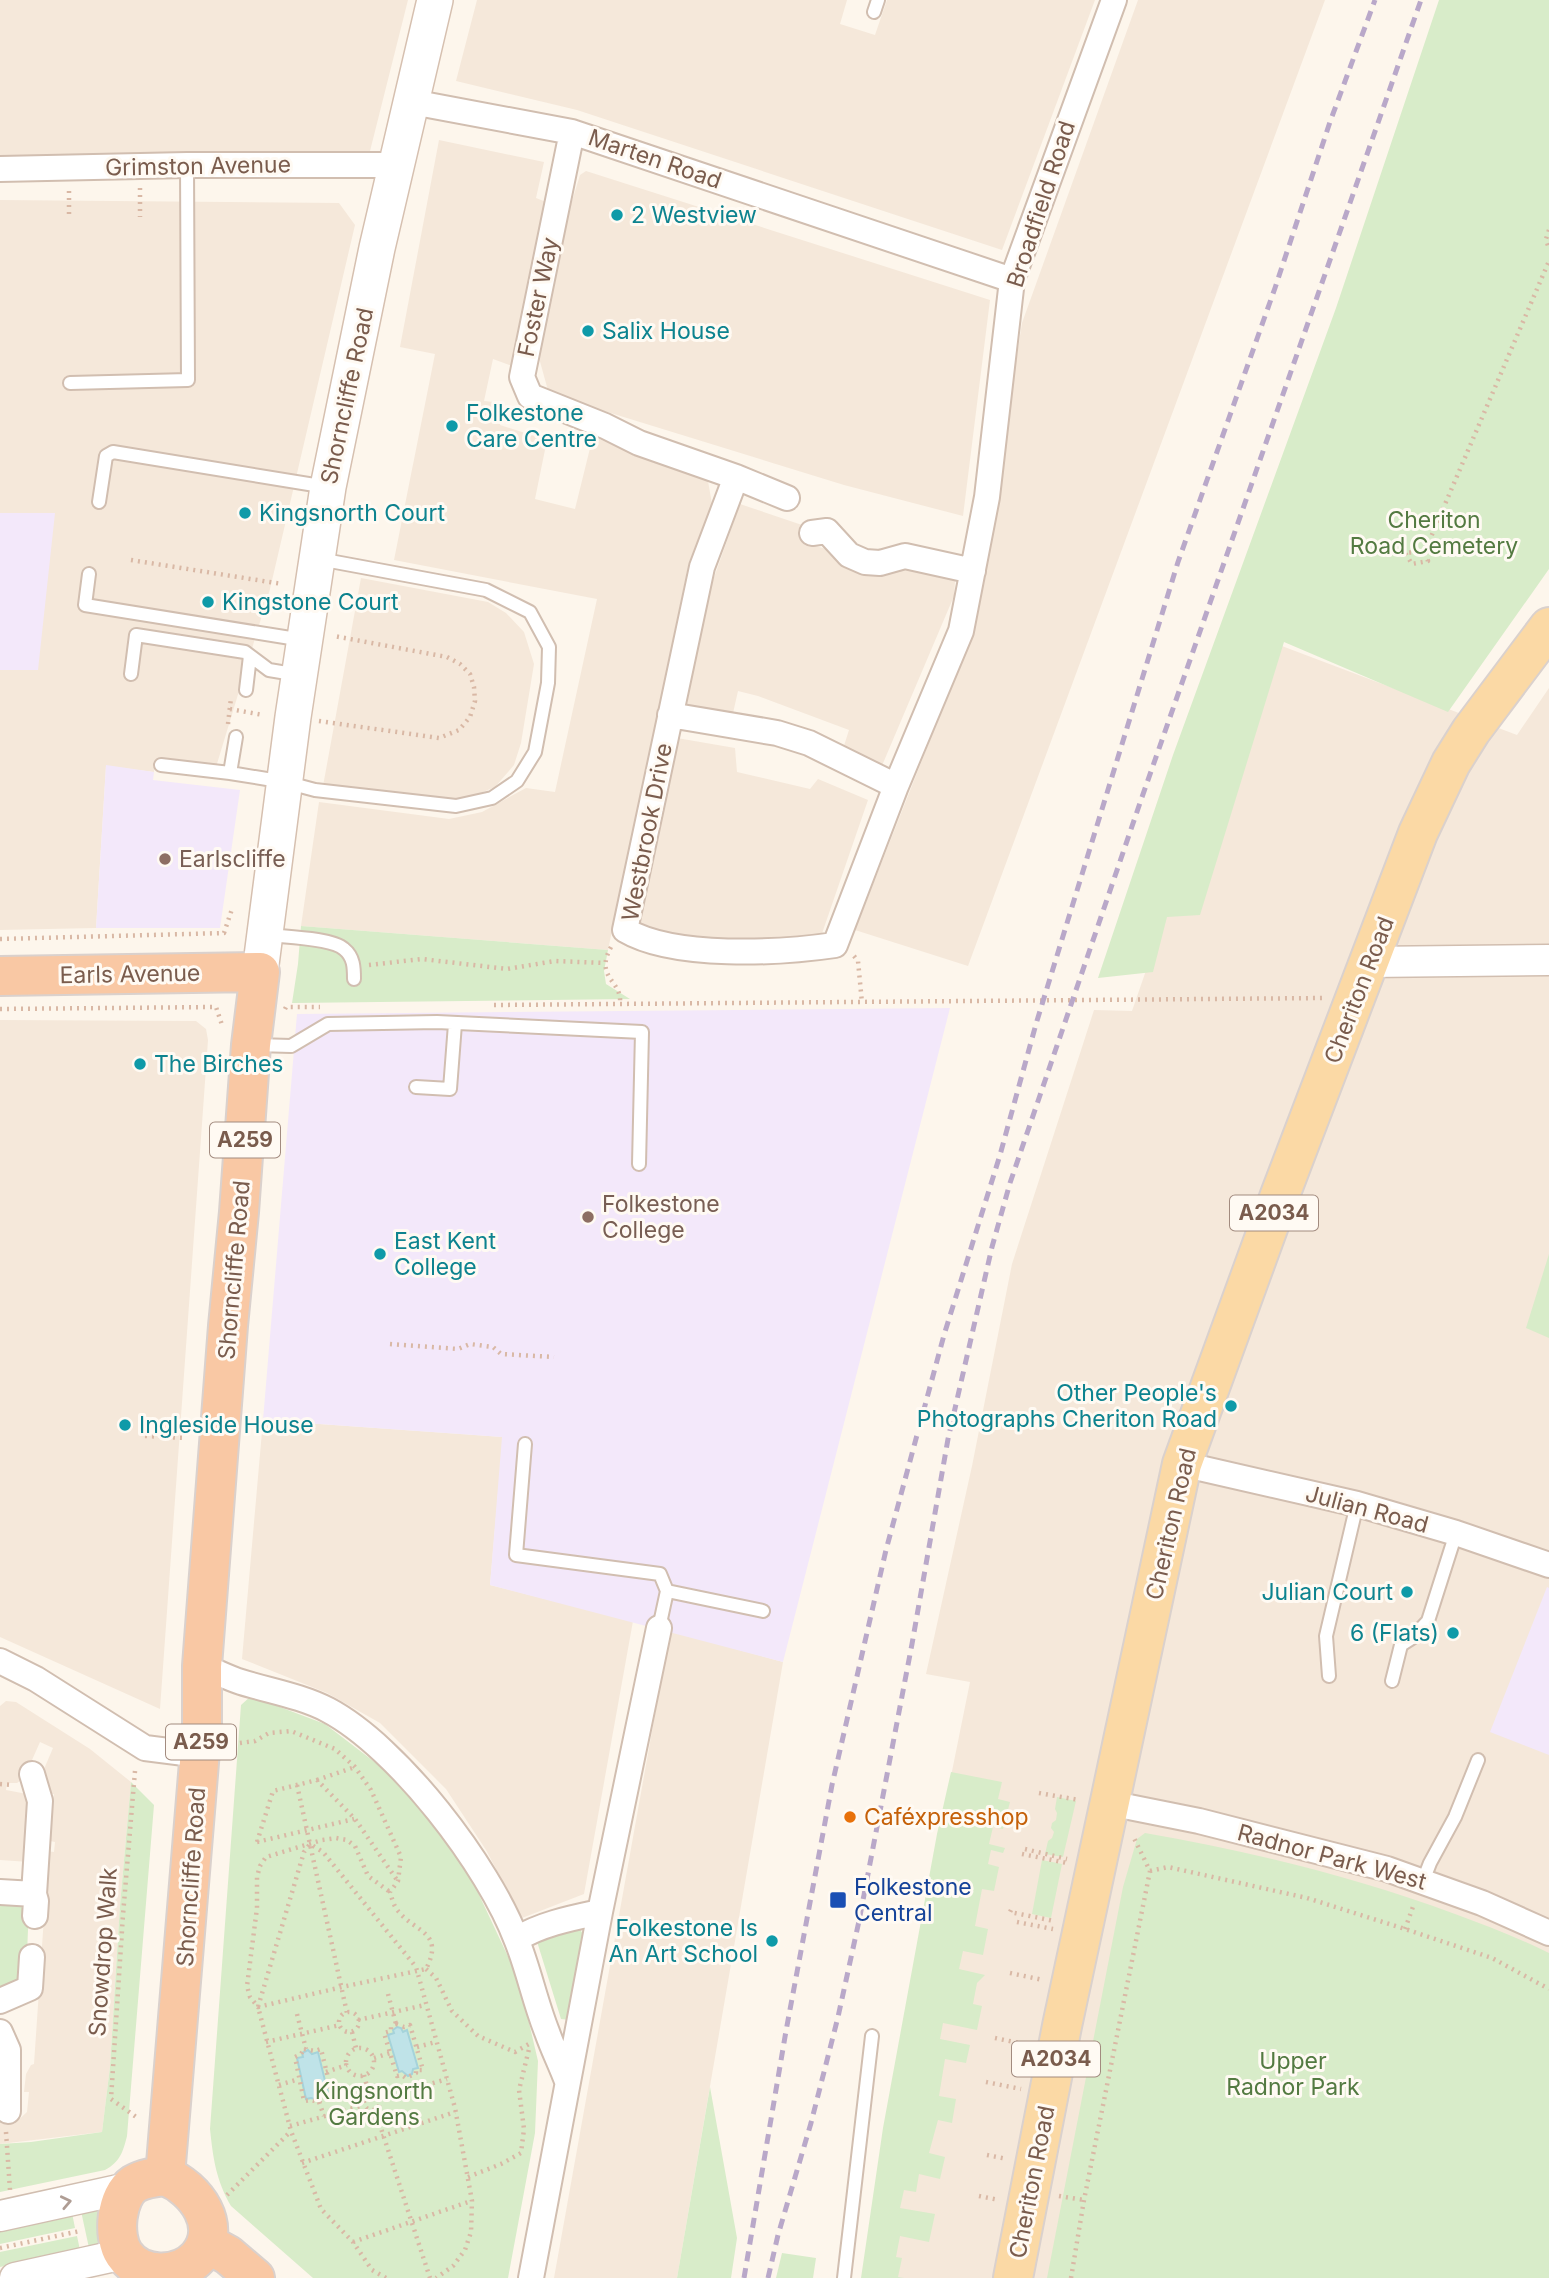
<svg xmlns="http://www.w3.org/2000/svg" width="1549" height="2278" viewBox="0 0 1549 2278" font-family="Inter,sans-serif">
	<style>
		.residential { fill: #f5e8da }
		.education { fill: #f3e8fa }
		.green { fill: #d8ecc9 }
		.water { fill: #bfe3e8; stroke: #a5d3da; stroke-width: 2 }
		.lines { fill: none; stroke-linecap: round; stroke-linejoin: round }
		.service-casing { stroke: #d1beb0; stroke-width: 16 }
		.minor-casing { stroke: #d1beb0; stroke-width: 28 }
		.tertiary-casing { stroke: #d1beb0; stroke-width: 33 }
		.secondary-casing { stroke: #d6c0b0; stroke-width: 38 }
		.primary-casing { stroke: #dad1cd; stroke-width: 42 }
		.trunk-casing { stroke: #dad1cd; stroke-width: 42 }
		.path { stroke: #d9b8a5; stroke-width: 4.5; stroke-dasharray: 2 5; stroke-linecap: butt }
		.service { stroke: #fff; stroke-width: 12 }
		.minor { stroke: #fff; stroke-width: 24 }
		.tertiary { stroke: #fff; stroke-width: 30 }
		.secondary { stroke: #fff; stroke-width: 35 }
		.primary { stroke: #fbd9a5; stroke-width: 38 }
		.trunk { stroke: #f9c8a4; stroke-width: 38 }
		.rail { stroke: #b9a8c9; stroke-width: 5; stroke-dasharray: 10 7; stroke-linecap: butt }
		.oneway { stroke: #af9d94 }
		.culture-dot { fill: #0f9aa8; stroke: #fffaf3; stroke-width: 2.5 }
		.education-dot { fill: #8d6e63; stroke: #fffaf3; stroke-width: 2.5 }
		.food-dot { fill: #e8710a; stroke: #fffaf3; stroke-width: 2.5 }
		.transit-dot { fill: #1a4fb4; stroke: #fffaf3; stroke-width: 2.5 }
		.labels { text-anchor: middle; stroke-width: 6; stroke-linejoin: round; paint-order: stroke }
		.shield { fill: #fffaf3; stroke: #a28b7f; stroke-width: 2 }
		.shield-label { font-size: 21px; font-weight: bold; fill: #7a5c4d }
		.street-label { font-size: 23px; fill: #7a5c4d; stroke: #fffaf3 }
		.culture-label { font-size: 23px; fill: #0d838f; stroke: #fffaf3; text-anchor: start }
		.park-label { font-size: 23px; fill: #537a41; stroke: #fffaf3 }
		.education-label { font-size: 23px; fill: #785e54; stroke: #fffaf3; text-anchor: start }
		.food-label { font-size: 23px; fill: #c56008; stroke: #fffaf3; text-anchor: start }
		.transit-label { font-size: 23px; fill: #164399; stroke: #fffaf3; text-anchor: start }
	</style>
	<rect width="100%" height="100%" fill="#fdf6ec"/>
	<path class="residential" d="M0 0H408L367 163 0 160Z
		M477 0H847L840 24 875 35 887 0H1095L1002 250 577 110 456 81Z
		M1138 0H1325L968 966 855 930 975 626 1022 323Z
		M439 140 544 162 536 198 546 202 512 366 493 359 484 401 503 403 500 425 547 440 535 499 575 509 593 436 630 453 708 481 712 504 689 562 608 950 301 926 319 802 449 819 482 812 526 788 555 792 597 599 394 560 435 354 400 347Z
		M586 171 990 300 963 516 844 485 549 394 539 358 569 211 580 175Z
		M0 200 339 203 355 225 270 589 216 767 155 760 154 772 106 766 96 928 0 930Z
		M740 504 805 526 812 545 893 568 923 569 947 573 955 581 954 596 881 768 841 755 849 730 758 696 738 691 731 722 686 710 705 603Z
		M361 578 488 602 506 613 524 632 534 664 521 743 514 765 495 787 461 801 323 786Z
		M1261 638 1517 735 1549 688V2278H863L947 1796 970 1682 926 1674 972 1466 1012 1264 1094 1010 1132 1011Z
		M677 738 735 748 737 772 810 789 818 779 868 800 817 948 712 951 636 928Z
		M0 1020 196 1021 206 1029 208 1040 160 1709 0 1637Z
		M263 1420 503 1437 490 1585 633 1621 584 1894 522 1918 486 1850 446 1789 380 1723 327 1693 242 1659Z
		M670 1631 783 1662 677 2278H554Z
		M6 1701 16 1702 90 1749 131 1782 120 1905 110 2067 102 2132 0 2144V2091V2121L14 2124 27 2112 29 2092H24L26 2074 31 2065 34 2064 48 1858 46 1851 54 1852 55 1842 50 1841 46 1831 54 1794H48L41 1776 53 1748 40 1742 24 1778 17 1783H7L6 1790 27 1794 33 1807 29 1862 0 1860V1706Z"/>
	<path class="education" d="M0 513H55L38 670H0Z
		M106 765 154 772 153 780 240 790 220 928H96Z
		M950 1008 783 1662 490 1585 502 1437 263 1420 297 1014Z
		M1547 1587 1549 1588V1755L1490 1732Z"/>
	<path class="green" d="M1439 0H1549V569L1448 712 1284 642 1200 915 1167 917 1153 972 1098 978 1173 755 1336 308Z
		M301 926 608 950 604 971 606 984 630 999 292 1003 298 964Z
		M1549 1254V1338L1526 1328Z
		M251 1696 325 1724 385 1770 446 1837 474 1884 519 1980 538 2061 535 2133 508 2278H313L231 2206C216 2180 213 2158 210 2129L241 1705Z
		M951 1772 1002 1782 998 1799 1010 1802 1003 1829 993 1827 989 1844 1005 1848 1003 1853 991 1850 988 1864 999 1867 994 1891 982 1889 975 1926 988 1929 983 1955 963 1951 959 1969 985 1975 977 1983 973 2004 982 2006 977 2030 943 2023 940 2039 970 2045 966 2063 945 2059 939 2096 956 2099 952 2123 938 2120 929 2153 945 2157 940 2179 919 2174 916 2192 904 2190 900 2208 935 2214 929 2242 900 2236 896 2257 902 2258 898 2277 904 2278H861L883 2128 937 1834Z
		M131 1782 154 1805 127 2136C123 2152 120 2162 105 2170L0 2192V2144L31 2142 102 2132 110 2067 120 1905Z
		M1057 1797 1076 1801 1063 1857 1045 1854 1048 1841 1052 1838 1054 1832 1051 1828 1052 1823 1056 1820 1057 1813 1055 1809Z
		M1145 1833C1250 1851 1355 1877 1455 1914 1487 1926 1519 1938 1549 1953V2278H1047L1123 1887 1137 1839Z
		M1042 1860 1062 1864 1051 1918 1032 1914Z
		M0 1903 29 1905 26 1979 0 1993Z
		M580 1929 585 1938 571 2020 561 2019 535 1935Z
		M710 2087 737 2238 731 2278H677Z
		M104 2206 111 2244 89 2248 81 2211Z
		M72 2213 75 2228 0 2244V2228Z
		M77 2236 80 2250 0 2267V2252Z
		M782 2253 816 2258 813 2278H776Z"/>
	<path class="water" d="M397 2027 401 2028 403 2032 407 2030 418 2068 413 2069 412 2074 408 2076 402 2071 399 2072 388 2035 394 2033 393 2030Z
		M308 2050 312 2054 318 2052 328 2093 323 2094 318 2100 311 2098 306 2099 297 2058 303 2057 302 2053Z"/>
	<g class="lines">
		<defs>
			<path id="service" d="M874 12 878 0
				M70 383 188 380 187 165
				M99 502 106 456 113 452 327 487
				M89 574 85 605 303 640
				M131 674 136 635 245 652 269 670 299 675
				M246 690 250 656
				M161 765 230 773 285 782 315 790 456 806 492 798 517 781 535 752 548 683 549 647 530 612 486 590 319 559
				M230 773 236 737
				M269 935C286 937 332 938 344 949 354 957 354 968 354 979
				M256 1045 291 1046 328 1024 437 1022 642 1032 639 1164
				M416 1087 450 1089 455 1024
				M525 1444 516 1555 660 1574 667 1591 763 1611
				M659 1628 667 1591
				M1329 1676 1326 1636 1357 1504
				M1392 1681 1401 1645 1412 1638 1428 1621 1456 1533
				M1423 1881 1430 1863 1455 1817 1478 1760
				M844 2278 872 2036"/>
			<path id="minor" d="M412 102 572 132 1012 280
				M572 132 522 377 530 396 605 426 639 443 736 477 787 498
				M0 169 187 165H397
				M736 477 702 567 625 930C674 959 780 953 835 945L896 786 961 631 987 497 1012 280 1114 0
				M812 533 827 531 849 555 865 562 880 563 905 556 973 571
				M670 715 777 733 809 743 896 786
				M1182 1464 1357 1504 1456 1533 1549 1565
				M0 1661 36 1679 145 1748 200 1755
				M202 1666C215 1671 228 1678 241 1682 270 1691 301 1696 328 1710 398 1747 489 1866 517 1941 529 1971 535 2002 547 2032 553 2049 561 2065 567 2081
				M32 1774 40 1801 34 1894 36 1901 35 1916
				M1109 1803 1199 1821 1387 1869 1482 1903 1549 1933
				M0 1892 34 1894
				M517 1939C541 1924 572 1918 600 1912
				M0 2001 30 1988 32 1957
				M0 2032 8 2050V2111
				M531 2278 600 1912 659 1628"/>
			<path id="tertiary" d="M1369 962 1549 960
				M0 2216 132 2187
				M15 2278 124 2254"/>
			<path id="secondary" d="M260 972 293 717 328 487 377 248 435 0"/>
			<path id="primary" d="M1013 2278 1062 2026 1182 1464 1280 1195 1418 833 1451 763 1471 731 1549 627"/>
			<path id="trunk" d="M0 976 260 972 251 1045 239 1212 228 1326 202 1666V1726L165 2176
				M165 2176C196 2188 224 2227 198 2257 179 2278 140 2278 124 2254 112 2236 116 2196 134 2184 144 2178 155 2177 165 2176Z
				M206 2243 228 2255 255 2278"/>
		</defs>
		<use href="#service" class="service-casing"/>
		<use href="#minor" class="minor-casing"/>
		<use href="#tertiary" class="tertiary-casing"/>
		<use href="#secondary" class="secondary-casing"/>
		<use href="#primary" class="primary-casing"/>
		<use href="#trunk" class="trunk-casing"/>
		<path class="path" d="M140 188V217
			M69 191V218
			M1549 230 1546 239 1549 249
			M1425 551 1405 553 1412 564 1428 561 1425 551 1549 261
			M131 560 282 584
			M230 709 263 715
			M319 721 439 738 459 730 470 717 475 701 474 687 470 674 460 664 447 657 334 636
			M228 724 231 698
			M0 939 224 933 232 909
			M611 947C594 978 622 980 620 1003
			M854 956 858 961 862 1003
			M369 965 422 959 507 969 555 961 605 963
			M494 1005 1325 998
			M0 1009 216 1007 222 1025
			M285 1009 286 1007H320
			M390 1344 458 1349 470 1344 493 1347 501 1354 554 1357
			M145 1436 185 1438
			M233 1744 255 1741 269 1733 291 1731 335 1749 355 1767 371 1790 401 1857 398 1881 390 1892C392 1899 394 1907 399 1912 415 1932 445 1932 426 1969L342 1987 258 2007 250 1997 247 1986 257 1908V1877L260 1866 266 1857 322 1840 336 1838 347 1840 355 1846 368 1876 390 1892
			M135 1771 123 1915 111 2099 139 2119
			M317 1780 355 1767
			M0 1784 13 1785
			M297 1785 347 2013
			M1039 1793 1079 1800
			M257 1842 273 1791 317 1780 355 1819 397 1880
			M257 1842 354 1819
			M1025 1849 1067 1859
			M1022 1854 1067 1863
			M1150 1871 1168 1867 1307 1898 1405 1929 1492 1958 1549 1989
			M1011 1910 1010 1912 1054 1921
			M1017 1922 1053 1929
			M1405 1929 1414 1904
			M426 1969 436 1978 452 2011 478 2036 515 2052 529 2044
			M1010 1973 1043 1980
			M388 1994 396 2024
			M339 2022a10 10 0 1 1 20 0a10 10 0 1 1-20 0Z
			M297 2014 306 2049
			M358 2020 425 2005
			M396 2024 404 2027 410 2025 423 2070H416V2073L406 2078 402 2075 397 2076 384 2033 391 2031V2027Z
			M352 2032 356 2048
			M995 2038 1028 2045
			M266 2042 340 2025
			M417 2047 436 2042
			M346 2062a14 14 0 1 1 28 0a14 14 0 1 1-28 0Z
			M304 2049 315 2051 321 2049 332 2094 325 2096 319 2102 311 2100 304 2101 295 2057 301 2054Z
			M374 2058 390 2053
			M326 2072 347 2065
			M364 2075 369 2094
			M986 2082 1021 2089
			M279 2085 299 2079
			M364 2102a8 8 0 1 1 16 0a8 8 0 1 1-16 0Z
			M379 2099 447 2079
			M319 2102 324 2116
			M375 2110 430 2278
			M290 2126 364 2105
			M6 2132 10 2190
			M987 2155 1007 2159
			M302 2163 455 2112
			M468 2177 501 2164 521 2153 524 2129 519 2090 529 2049
			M227 2195 291 2131
			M979 2196 999 2200
			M1059 2196 1084 2200
			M353 2242 471 2201
			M0 2248 80 2231
			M386 2278 372 2270 353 2242 321 2209 291 2131 258 2007 304 1852 310 1844 323 1852 416 1967 455 2108 472 2201 471 2232 465 2250 453 2266 436 2278
			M1071 2278 1084 2200 1150 1871 1133 1836"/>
		<use href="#service" class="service"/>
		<use href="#minor" class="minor"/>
		<use href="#tertiary" class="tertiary"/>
		<use href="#secondary" class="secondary"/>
		<use href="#primary" class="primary"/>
		<use href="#trunk" class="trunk"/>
		<path class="rail" d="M744 2278 786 2031 832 1785 886 1550 944 1335 1000 1155 1036 1024 1178 562 1275 288 1330 122 1375 0
			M768 2278 778 2235 811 2123 838 2017 859 1921 912 1644 948 1439 992 1247 1010 1183 1141 800 1421 0"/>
	</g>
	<defs><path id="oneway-chevron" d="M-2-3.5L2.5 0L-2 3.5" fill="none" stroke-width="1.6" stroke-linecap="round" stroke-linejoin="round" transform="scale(1.75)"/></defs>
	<use class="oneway" href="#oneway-chevron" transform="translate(66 2202) rotate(-12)"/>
	<g class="culture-dot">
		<circle cx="617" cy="215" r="7"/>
		<circle cx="588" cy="331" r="7"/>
		<circle cx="452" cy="426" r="7"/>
		<circle cx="245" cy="513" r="7"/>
		<circle cx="208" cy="602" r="7"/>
		<circle cx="140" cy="1064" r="7"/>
		<circle cx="380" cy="1254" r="7"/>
		<circle cx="1231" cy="1406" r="7"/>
		<circle cx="125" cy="1425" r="7"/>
		<circle cx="1407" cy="1592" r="7"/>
		<circle cx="1453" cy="1633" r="7"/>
		<circle cx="772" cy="1941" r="7"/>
	</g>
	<g class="education-dot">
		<circle cx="165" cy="859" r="7"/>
		<circle cx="588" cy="1217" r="7"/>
	</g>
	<circle class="food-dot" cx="850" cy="1817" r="7"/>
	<rect class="transit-dot" x="829" y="1891" width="18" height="18" rx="3.5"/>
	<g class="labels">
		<g class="shield">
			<rect x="210" y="1122.5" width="70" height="35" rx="5"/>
			<rect x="1230" y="1195.5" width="88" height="35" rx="5"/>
			<rect x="166" y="1724.5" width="70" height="35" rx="5"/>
			<rect x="1012" y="2041.5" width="88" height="35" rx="5"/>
		</g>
		<g class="shield-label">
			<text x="245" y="1147">A259</text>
			<text x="1274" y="1220">A2034</text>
			<text x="201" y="1749">A259</text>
			<text x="1056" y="2066">A2034</text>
		</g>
		<g class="street-label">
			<text transform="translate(655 159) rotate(19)" y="8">Marten Road</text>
			<text transform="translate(198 166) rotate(-1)" y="8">Grimston Avenue</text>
			<text transform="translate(1041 204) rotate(-72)" y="8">Broadfield Road</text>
			<text transform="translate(538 297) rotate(-78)" y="8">Foster Way</text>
			<text transform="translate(347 396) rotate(-78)" y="8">Shorncliffe Road</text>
			<text transform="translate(647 832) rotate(-79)" y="8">Westbrook Drive</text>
			<text transform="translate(130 974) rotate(-1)" y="8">Earls Avenue</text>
			<text transform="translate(1359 990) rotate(-69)" y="8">Cheriton Road</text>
			<text transform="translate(234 1270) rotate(-85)" y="8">Shorncliffe Road</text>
			<text transform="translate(1367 1509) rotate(15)" y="8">Julian Road</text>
			<text transform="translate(1171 1524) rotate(-77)" y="8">Cheriton Road</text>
			<text transform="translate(1332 1857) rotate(15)" y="8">Radnor Park West</text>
			<text transform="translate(191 1877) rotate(-86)" y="8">Shorncliffe Road</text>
			<text transform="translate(103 1952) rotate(-86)" y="8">Snowdrop Walk</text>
			<text transform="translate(1032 2182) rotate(-79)" y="8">Cheriton Road</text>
		</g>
		<g class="culture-label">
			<text x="631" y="223">2 Westview</text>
			<text x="602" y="339">Salix House</text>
			<text x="466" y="421">Folkestone<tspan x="466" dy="26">Care Centre</tspan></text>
			<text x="259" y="521">Kingsnorth Court</text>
			<text x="222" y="610">Kingstone Court</text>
			<text x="154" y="1072">The Birches</text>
			<text x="394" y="1249">East Kent<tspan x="394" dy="26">College</tspan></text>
			<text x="1217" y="1401" text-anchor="end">Other People's<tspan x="1217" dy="26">Photographs Cheriton Road</tspan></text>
			<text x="139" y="1433">Ingleside House</text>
			<text x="1393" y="1600" text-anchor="end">Julian Court</text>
			<text x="1439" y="1641" text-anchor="end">6 (Flats)</text>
			<text x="758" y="1936" text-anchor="end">Folkestone Is<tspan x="758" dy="26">An Art School</tspan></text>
		</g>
		<g class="park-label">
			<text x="1434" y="528">Cheriton<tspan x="1434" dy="26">Road Cemetery</tspan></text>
			<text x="1293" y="2069">Upper<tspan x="1293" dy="26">Radnor Park</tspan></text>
			<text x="374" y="2099">Kingsnorth<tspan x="374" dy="26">Gardens</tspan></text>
		</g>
		<g class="education-label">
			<text x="179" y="867">Earlscliffe</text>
			<text x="602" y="1212">Folkestone<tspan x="602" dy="26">College</tspan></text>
		</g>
		<g class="food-label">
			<text x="864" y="1825">Caféxpresshop</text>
		</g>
		<g class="transit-label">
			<text x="854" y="1895">Folkestone<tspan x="854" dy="26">Central</tspan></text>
		</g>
	</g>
</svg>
